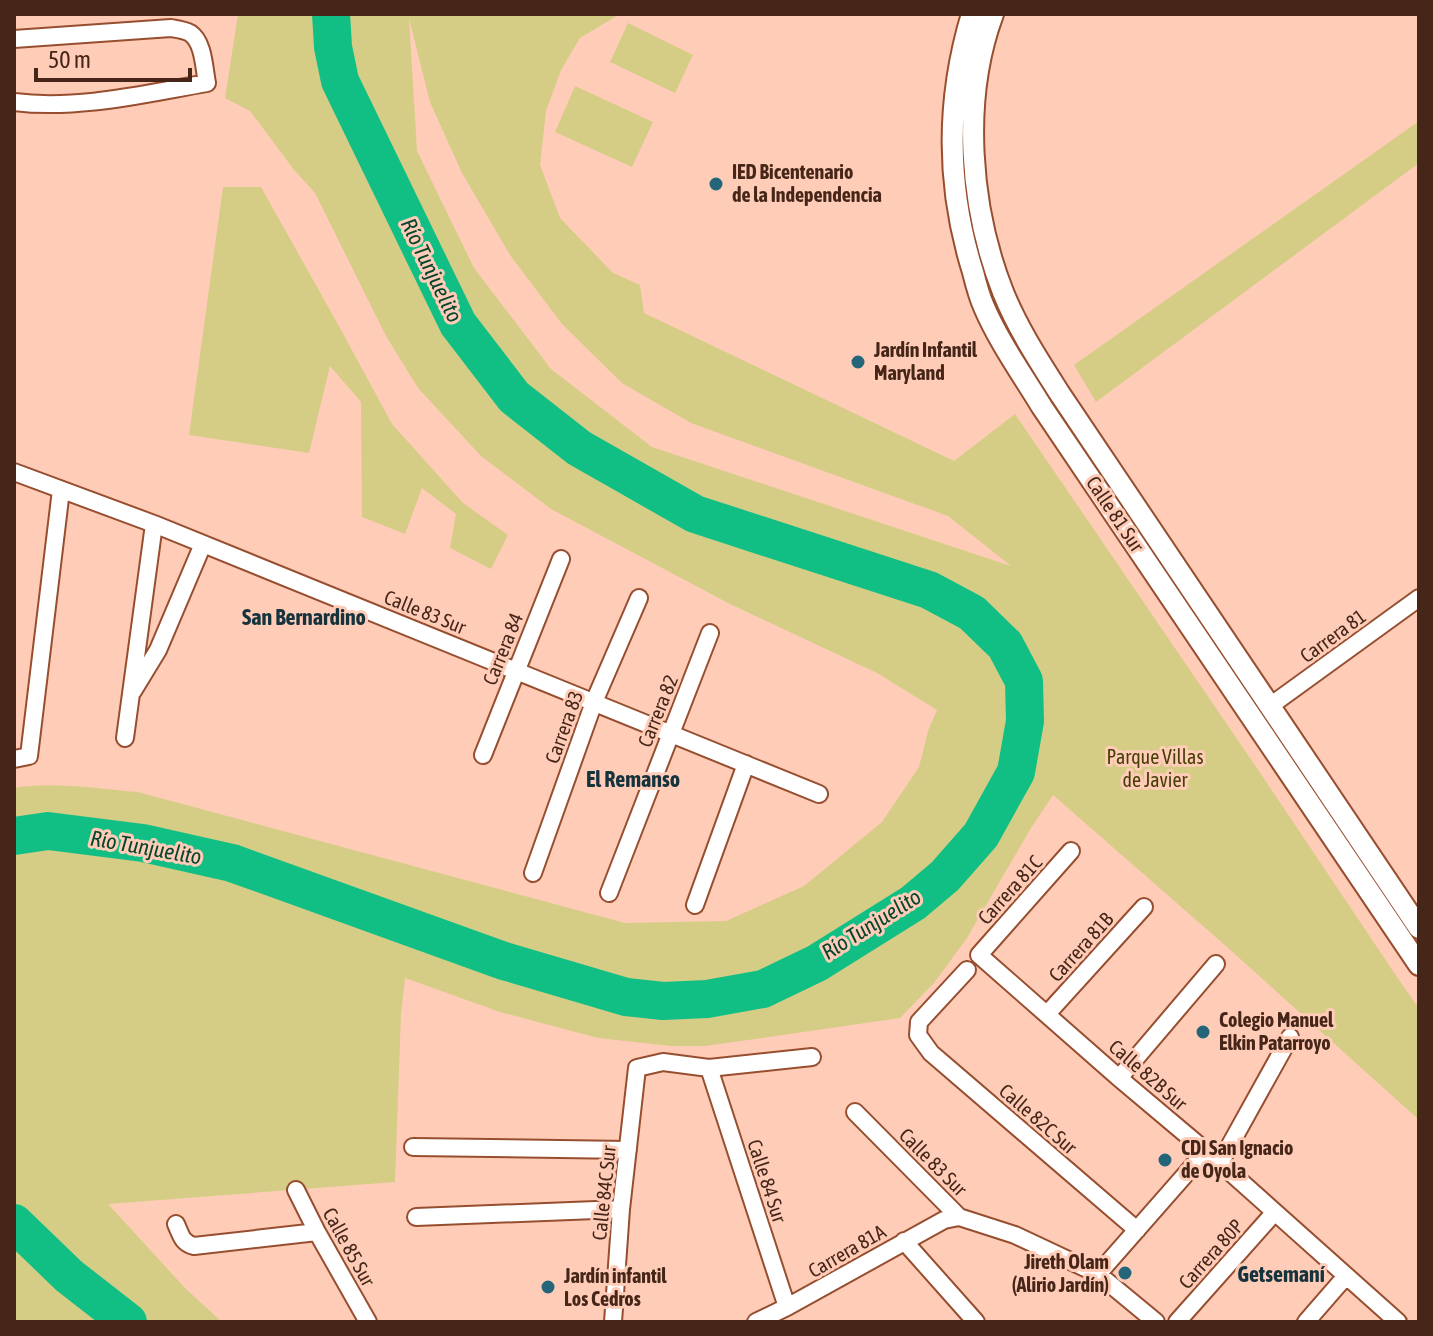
<svg xmlns="http://www.w3.org/2000/svg" width="1433" height="1336" viewBox="0 0 1433 1336" font-family="'Asap Condensed',sans-serif">
	<style>
		.green { fill: #d5cd86; fill-rule: evenodd }
		.lines { fill: none; stroke-linecap: round; stroke-linejoin: round }
		.river { stroke: #11bf85; stroke-width: 38 }
		.minor-casing { stroke: #974e2f; stroke-width: 20 }
		.tertiary-casing { stroke: #974e2f; stroke-width: 24 }
		.minor { stroke: #fff; stroke-width: 16 }
		.tertiary { stroke: #fff; stroke-width: 20 }
		.poi-dot { fill: #246579; stroke: #ffccb8; stroke-width: 3 }
		.labels { text-anchor: middle; stroke-width: 6; stroke-linejoin: round; paint-order: stroke }
		.poi-label { font-size: 20px; font-weight: bold; fill: #462619; stroke: #ffccb8; text-anchor: start }
		.street-label { font-size: 20px; fill: #462619; stroke: #ffccb8 }
		.park-label { font-size: 20px; fill: #463f05; stroke: #ffccb8 }
		.water-label { font-size: 22px; font-style: italic; fill: #04452e; stroke: #ffccb8 }
		.neighbourhood-label { font-size: 22px; font-weight: bold; fill: #15333d; stroke: #ffccb8 }
	</style>
	<rect width="100%" height="100%" fill="#ffccb8"/>
	<path class="green" d="M238 14H620L580 38 561 70 546 111 540 165 560 218 613 273 640 285 644 313 954 461 1015 414 1263 777 1395 974 1415 1003 1419 1007V1120L1227 947 1053 795 1031 828 967 938 934 983 900 1018 755 1039 705 1046H671L598 1038 500 1012 405 978 401 1014 395 1182 108 1204 186 1289 222 1322H14V788C49 781 102 789 138 792L625 923 726 921 804 886 882 822 919 767 928 731 937 710 877 673 728 603 551 509 481 456 418 388 386 336 315 193 295 171 250 111 225 98ZM409 18 430 102 462 173 510 255 562 324 622 383 691 423 948 516 1011 566 652 447 551 369 474 268 417 151Z
		M628 23 693 55 675 93 610 62Z
		M575 86 653 122 632 167 555 132Z
		M1419 121V163L1096 402 1074 365Z
		M223 187H261L340 328 392 424 463 503 508 535 491 569 450 548 456 514 422 488 405 534 362 517 361 402 330 366 309 453 189 435Z"/>
	<g class="lines">
		<path class="river" d="M14 836 48 831 143 843 232 863 504 961 626 997 663 1001 707 999 763 989 817 963 913 903 945 876 981 835 1016 772 1025 721 1024 681 1005 645 972 613 929 590 695 514 579 448 514 397 458 324 340 81 333 47 331 14
			M14 1223 69 1276 128 1322"/>
		<defs>
			<path id="minor" d="M14 39 171 28C177 29 185 30 190 33 204 42 204 69 207 83 143 94 78 110 14 102
				M14 472 154 524 819 794
				M133 691 158 650 203 544
				M1270 706 1419 598
				M125 738 154 524
				M483 755 561 559
				M14 759 29 756 61 490
				M1071 851 979 955 1119 1078 1220 1163 1398 1322
				M533 873 594 702 639 598
				M609 893 710 633
				M695 905 746 764
				M967 970 919 1022 918 1035 931 1053 1137 1230
				M1047 1014 1144 907
				M709 1068 787 1307
				M1119 1078 1216 964
				M855 1112 959 1217 1015 1235 1098 1274 1156 1322
				M413 1147 628 1150
				M1220 1163 1290 1037
				M296 1190 317 1232 368 1322
				M416 1217 621 1209
				M176 1224C181 1235 182 1243 194 1246L317 1232
				M904 1241 976 1322
				M1098 1274 1206 1151
				M613 1322 621 1209 637 1068 663 1062 709 1068 812 1057
				M756 1322 787 1307 944 1220 959 1217
				M1177 1322 1274 1213
				M1306 1322 1346 1276"/>
			<path id="tertiary" d="M972 14C946 100 946 186 973 272 976 284 979 296 984 307 999 342 1022 374 1042 407L1419 965
				M993 14C961 100 970 208 1003 292 1018 329 1039 361 1060 394L1419 928"/>
		</defs>
		<use href="#minor" class="minor-casing"/>
		<use href="#tertiary" class="tertiary-casing"/>
		<use href="#minor" class="minor"/>
		<use href="#tertiary" class="tertiary"/>
	</g>
	<g class="poi-dot">
		<circle cx="716" cy="184" r="8"/>
		<circle cx="858" cy="362" r="8"/>
		<circle cx="1203" cy="1032" r="8"/>
		<circle cx="1165" cy="1160" r="8"/>
		<circle cx="1125" cy="1273" r="8"/>
		<circle cx="548" cy="1287" r="8"/>
	</g>
	<g class="labels">
		<g class="poi-label">
			<text x="732" y="179">IED Bicentenario<tspan x="732" dy="23">de la Independencia</tspan></text>
			<text x="874" y="357">Jardín Infantil<tspan x="874" dy="23">Maryland</tspan></text>
			<text x="1219" y="1027">Colegio Manuel<tspan x="1219" dy="23">Elkin Patarroyo</tspan></text>
			<text x="1181" y="1155">CDI San Ignacio<tspan x="1181" dy="23">de Oyola</tspan></text>
			<text x="1109" y="1269" text-anchor="end">Jireth Olam<tspan x="1109" dy="23">(Alirio Jardín)</tspan></text>
			<text x="564" y="1283">Jardín infantil<tspan x="564" dy="23">Los Cedros</tspan></text>
		</g>
		<g class="street-label">
			<text transform="translate(1115 514) rotate(56)" y="7">Calle 81 Sur</text>
			<text transform="translate(425 612) rotate(22)" y="7">Calle 83 Sur</text>
			<text transform="translate(1333 636) rotate(-36)" y="7">Carrera 81</text>
			<text transform="translate(503 649) rotate(-68)" y="7">Carrera 84</text>
			<text transform="translate(658 711) rotate(-68)" y="7">Carrera 82</text>
			<text transform="translate(564 727) rotate(-70)" y="7">Carrera 83</text>
			<text transform="translate(1010 890) rotate(-48)" y="7">Carrera 81C</text>
			<text transform="translate(1081 947) rotate(-48)" y="7">Carrera 81B</text>
			<text transform="translate(1148 1075) rotate(41)" y="7">Calle 82B Sur</text>
			<text transform="translate(1038 1119) rotate(41)" y="7">Calle 82C Sur</text>
			<text transform="translate(933 1162) rotate(45)" y="7">Calle 83 Sur</text>
			<text transform="translate(767 1181) rotate(72)" y="7">Calle 84 Sur</text>
			<text transform="translate(604 1193) rotate(-84)" y="7">Calle 84C Sur</text>
			<text transform="translate(349 1247) rotate(61)" y="7">Calle 85 Sur</text>
			<text transform="translate(847 1251) rotate(-30)" y="7">Carrera 81A</text>
			<text transform="translate(1211 1254) rotate(-48)" y="7">Carrera 80P</text>
		</g>
		<g class="park-label">
			<text x="1155" y="764">Parque Villas<tspan x="1155" dy="23">de Javier</tspan></text>
		</g>
		<g class="water-label">
			<text transform="translate(432 270) rotate(64)" y="8">Río Tunjuelito</text>
			<text transform="translate(146 847) rotate(10)" y="8">Río Tunjuelito</text>
			<text transform="translate(871 924) rotate(-32)" y="8">Río Tunjuelito</text>
		</g>
		<g class="neighbourhood-label">
			<text x="304" y="625">San Bernardino</text>
			<text x="633" y="787">El Remanso</text>
			<text x="1281" y="1282">Getsemaní</text>
		</g>
	</g>
	<rect width="1433" height="1336" fill="none" stroke="#462619" stroke-width="32"/>
	<path d="M36 68v12h154v-12" fill="none" stroke="#462619" stroke-width="4"/>
	<text x="48" y="68" font-size="24" fill="#462619" stroke="#ffccb8" stroke-width="6" paint-order="stroke">50 m</text>
</svg>
